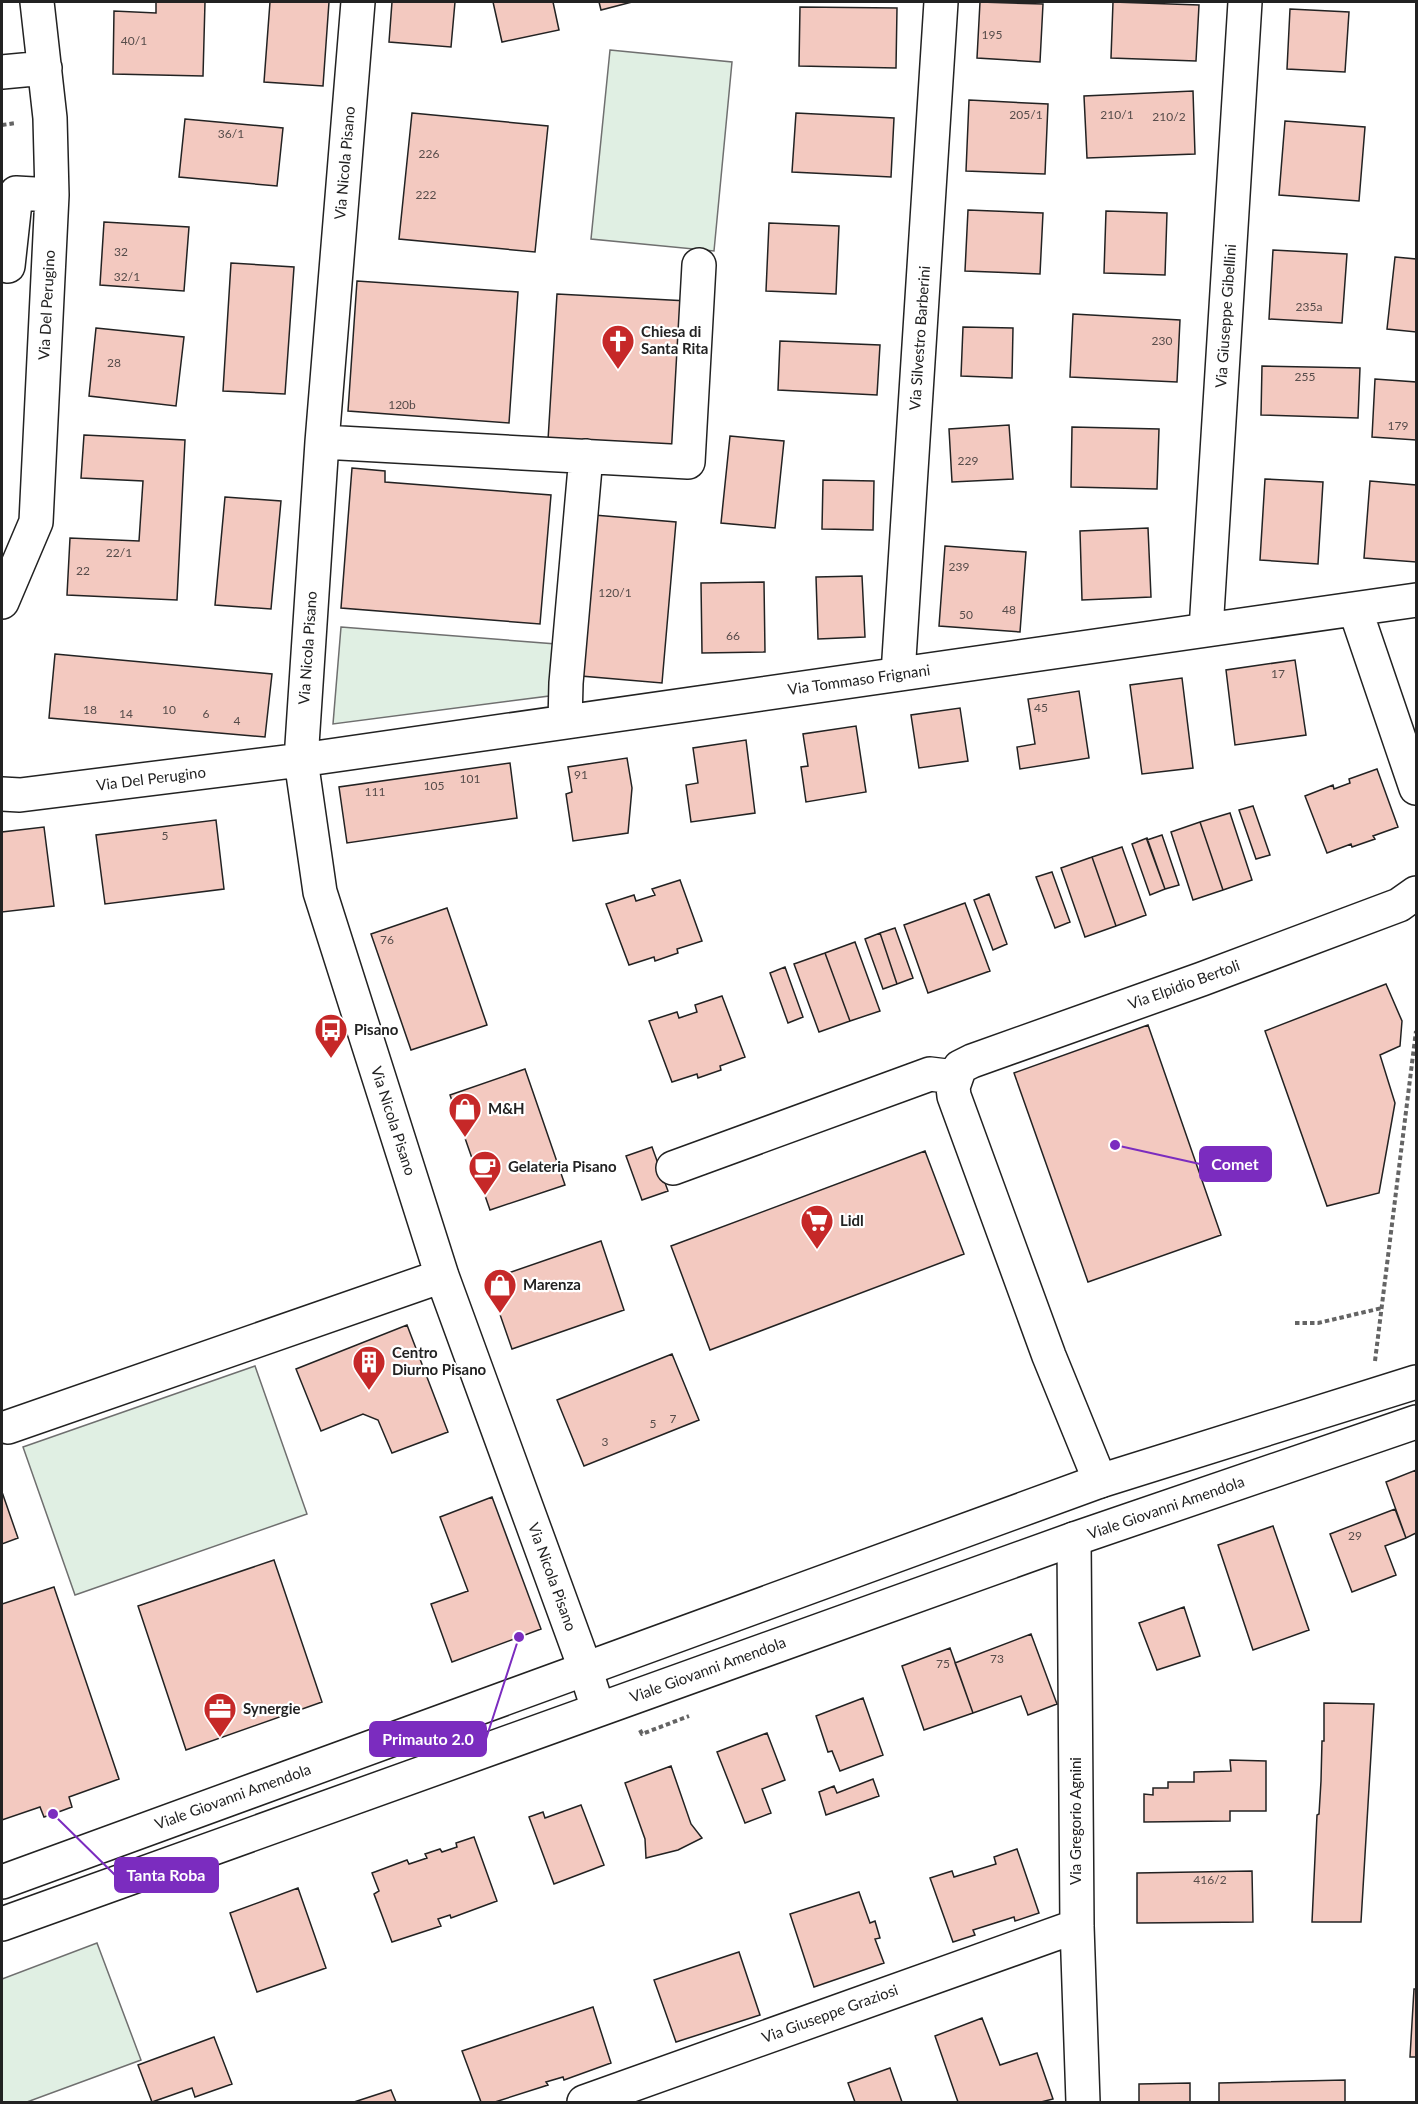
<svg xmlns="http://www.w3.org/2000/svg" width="1418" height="2104" viewBox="0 0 1418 2104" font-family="Lato,sans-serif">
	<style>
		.green { fill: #e0efe3; stroke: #6f6f6f; stroke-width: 1.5 }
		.building { fill: #f3c9c0; stroke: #222; stroke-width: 1.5 }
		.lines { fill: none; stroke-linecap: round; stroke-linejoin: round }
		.minor-casing { stroke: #222; stroke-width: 36 }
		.major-casing { stroke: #222; stroke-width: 36 }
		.path { stroke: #646464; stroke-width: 4; stroke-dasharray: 4.5 3; stroke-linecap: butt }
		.minor { stroke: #fff; stroke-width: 33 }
		.major { stroke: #fff; stroke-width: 33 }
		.labels { text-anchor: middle; stroke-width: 4.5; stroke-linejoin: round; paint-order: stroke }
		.number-label { font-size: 12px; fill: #564c4a }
		.street-label { font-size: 15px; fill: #222; stroke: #fff }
		.poi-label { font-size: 15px; font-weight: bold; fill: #222; stroke: #fff; text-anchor: start }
		.leader { fill: none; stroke: #7b2cbf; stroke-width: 2 }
		.callout-dot { fill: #7b2cbf; stroke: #fff; stroke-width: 2 }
		.callout { fill: #7b2cbf; stroke: #7b2cbf; stroke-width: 2 }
		.callout-label { font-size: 16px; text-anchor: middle; font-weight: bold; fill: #fff }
	</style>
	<rect width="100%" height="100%" fill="#fff"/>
	<path class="green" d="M610 50 732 62 714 251 591 239Z
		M341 627 556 644 549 696 333 724Z
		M255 1366 307 1514 75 1595 23 1447Z
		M97 1943 141 2060 27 2102H2V1979Z"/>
	<path class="building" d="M156 2H205L203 76 113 74 114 11 156 13Z
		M270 2H329L323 86 264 82Z
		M392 2H455L451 47 389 42Z
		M493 2H553L559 30 502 42Z
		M599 2H632L601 10Z
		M980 2 1043 4 1040 62 977 58Z
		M1113 2 1199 5 1196 61 1111 58Z
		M800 7 897 8 896 68 799 66Z
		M1290 9 1349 12 1345 72 1287 69Z
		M1193 91 1195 154 1087 158 1084 96Z
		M969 100 1048 104 1045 174 966 171Z
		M412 113 548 126 535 252 399 239Z
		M796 113 894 118 891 177 792 172Z
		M185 119 283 128 277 186 179 177Z
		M1285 121 1365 127 1359 201 1279 195Z
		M968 210 1043 213 1040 274 965 271Z
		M1106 211 1167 213 1165 275 1104 273Z
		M104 222 189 227 184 291 100 285Z
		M769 223 839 226 836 294 766 291Z
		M1273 250 1347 254 1342 323 1269 319Z
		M1395 257 1416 259V332L1387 329Z
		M231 263 294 267 285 394 223 391Z
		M357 281 518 292 509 423 348 411Z
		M557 294 688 301 679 447 548 440Z
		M1073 314 1180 320 1177 382 1070 377Z
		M963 327 1013 328 1012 378 961 376Z
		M96 328 184 337 176 406 89 396Z
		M780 341 880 345 877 395 778 390Z
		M1262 366 1360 368 1358 418 1261 415Z
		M1375 379 1416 382V440L1372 437Z
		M1009 425 1013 479 952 482 949 429Z
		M1072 427 1159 429 1157 489 1071 487Z
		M84 435 185 440 177 600 67 595 70 538 139 541 143 481 81 478Z
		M730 436 784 441 775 528 721 523Z
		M352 468 385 471V482L551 495 540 624 341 608Z
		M1265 479 1323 482 1318 564 1260 560Z
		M823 480 874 481 873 530 822 529Z
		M1370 481 1416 485V562L1364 558Z
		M225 497 281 501 271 609 215 605Z
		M594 515 676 522 662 683 581 676Z
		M1148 528 1151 597 1082 600 1080 531Z
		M945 546 1026 552 1020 632 939 626Z
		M862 576 865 637 818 639 816 577Z
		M764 582 765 652 702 653 701 583Z
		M55 654 272 674 265 737 49 718Z
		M1295 660 1306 735 1235 745 1226 670Z
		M1182 678 1193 768 1142 774 1130 685Z
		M1079 691 1089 758 1020 769 1017 747 1035 744 1028 699Z
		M960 708 968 761 919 768 911 715Z
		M856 726 866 792 806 802 801 767 808 766 803 734Z
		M746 740 755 813 691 822 686 785 698 783 693 748Z
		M627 758 632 788 628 833 573 841 566 794 572 792 568 767Z
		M510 763 517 818 347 843 339 787Z
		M1377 769 1398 827 1373 836 1375 839 1352 847 1351 844 1327 853 1305 796 1333 785 1334 789 1350 783 1349 779Z
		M1253 806 1270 855 1256 859 1239 810Z
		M1230 813 1252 880 1223 890 1200 822Z
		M216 820 224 889 105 904 96 835Z
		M1200 822 1223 890 1193 900 1171 832Z
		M44 827 54 906 2 912V832Z
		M1162 835 1179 885 1165 889 1147 840Z
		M1147 838 1165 889 1150 895 1132 844Z
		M1122 847 1146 915 1116 926 1092 857Z
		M1092 857 1116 926 1085 937 1061 868Z
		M1052 872 1070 922 1055 928 1036 877Z
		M680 880 702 941 677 949 678 953 655 961 654 957 629 965 606 904 634 895 636 901 655 895 652 889Z
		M989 894 1007 944 993 950 974 900Z
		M965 903 990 971 928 993 904 925Z
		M447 908 487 1025 411 1050 371 934Z
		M895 928 913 978 897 984 880 933Z
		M880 933 897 984 883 989 865 939Z
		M855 942 880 1011 850 1021 825 953Z
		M825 953 850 1021 819 1032 794 964Z
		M785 967 803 1017 788 1023 770 973Z
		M1386 984 1402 1021 1400 1046 1380 1055 1395 1103 1379 1193 1327 1206 1265 1031Z
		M722 996 745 1057 720 1066 721 1070 698 1078 697 1074 672 1082 649 1021 677 1012 679 1018 697 1012 695 1005Z
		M1148 1025 1221 1235 1088 1282 1014 1073Z
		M525 1069 565 1185 490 1210 450 1095Z
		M652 1147 668 1191 642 1200 626 1156Z
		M925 1151 964 1254 710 1350 671 1246Z
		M601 1241 624 1310 512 1349 488 1280Z
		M407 1325 448 1432 392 1453 378 1420 363 1414 321 1431 296 1369Z
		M672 1354 699 1420 584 1466 557 1400Z
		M1416 1470V1533L1406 1538 1386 1482Z
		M2 1492 18 1538 2 1544Z
		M492 1497 541 1629 452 1662 431 1604 468 1591 440 1517Z
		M1395 1509 1406 1538 1385 1546 1396 1575 1352 1592 1330 1534Z
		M1273 1526 1309 1630 1253 1650 1218 1545Z
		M274 1560 322 1702 186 1750 138 1606Z
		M54 1587 119 1779 69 1797 72 1807 53 1814 44 1817 40 1807 2 1820V1604Z
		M1184 1607 1200 1656 1157 1670 1139 1623Z
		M1031 1634 1057 1704 1028 1715 1021 1696 973 1713 955 1663Z
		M950 1648 973 1713 924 1730 902 1666Z
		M863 1698 883 1755 840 1771 832 1751 828 1752 816 1716Z
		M1324 1703 1374 1704 1361 1922H1312L1317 1815 1319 1814 1321 1781 1322 1741H1324Z
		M767 1733 785 1780 762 1789 771 1813 745 1823 717 1752Z
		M1230 1760 1266 1761V1811H1230V1821L1144 1822V1794L1153 1795V1788H1168V1782H1194V1772L1231 1771Z
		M671 1766 691 1824 702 1838 678 1850 646 1858 645 1839 625 1783Z
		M873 1779 879 1796 826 1815 819 1792 834 1786 837 1793Z
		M581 1805 604 1865 554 1884 529 1817 543 1812 545 1818Z
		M474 1837 497 1901 451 1918 450 1915 438 1919 441 1926 392 1942 374 1894 379 1891 372 1873 407 1860 409 1864 427 1858 425 1854 440 1849 442 1852 457 1847 456 1843Z
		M1017 1849 1039 1913 1015 1921 1014 1917 973 1930 975 1935 953 1942 930 1878 952 1871 954 1877 996 1864 994 1857Z
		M1252 1871 1253 1922 1137 1923V1873Z
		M298 1888 326 1968 257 1992 230 1913Z
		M859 1892 870 1923 875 1921 880 1938 875 1939 884 1963 814 1987 790 1914Z
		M739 1952 760 2015 676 2042 654 1980Z
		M1414 1989H1416V2057H1410Z
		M593 2007 611 2063 564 2080 563 2077 546 2082 548 2085 495 2102H481L462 2051Z
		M982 2018 1000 2065 1037 2053 1053 2099 1041 2102H958L935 2036Z
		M214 2037 232 2084 195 2097 192 2088 152 2102 138 2065Z
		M890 2068 902 2102H855L848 2083Z
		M1345 2080V2102H1219V2083Z
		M1190 2083V2102H1139V2084Z
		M391 2090 396 2102H354Z"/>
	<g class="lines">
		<defs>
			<path id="minor" d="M358 2 322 442 301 760 320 892 442 1276 585 1668 598 1709
				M2 72 45 68
				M8 266 16 193 52 195
				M322 442 688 462 699 265
				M2 602 36 522 52 195 50 118 37 2
				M1355 609 1416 788
				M1206 630 1245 2
				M898 674 941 2
				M565 722 566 683 586 456
				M2 794 20 795 301 760 1416 600
				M673 1168 930 1074 955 1077
				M8 1427 442 1276
				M1100 1481 1049 1356 954 1096 953 1087 960 1067 972 1061 1202 979 1399 905 1416 893
				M1074 1539 1077 1926 1083 2102
				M584 2102 1077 1926"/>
			<path id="major" d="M2 1882 1100 1481 1416 1382
				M2 1924 1074 1539 1416 1422"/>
		</defs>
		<use href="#minor" class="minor-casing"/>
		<use href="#major" class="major-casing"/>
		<path class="path" d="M2 125 16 123
			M1295 1323H1318L1382 1308
			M1375 1361 1416 1031
			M640 1730 642 1734 689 1716"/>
		<use href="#minor" class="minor"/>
		<use href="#major" class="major"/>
	</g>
	<defs>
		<symbol id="church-pin" viewBox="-11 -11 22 30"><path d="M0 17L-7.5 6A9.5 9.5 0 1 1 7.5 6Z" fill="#c62828" stroke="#fff"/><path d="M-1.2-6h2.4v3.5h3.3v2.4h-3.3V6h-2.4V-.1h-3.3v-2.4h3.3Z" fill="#fff"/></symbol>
		<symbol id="bus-pin" viewBox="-11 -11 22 30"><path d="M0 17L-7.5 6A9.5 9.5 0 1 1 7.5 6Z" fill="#c62828" stroke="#fff"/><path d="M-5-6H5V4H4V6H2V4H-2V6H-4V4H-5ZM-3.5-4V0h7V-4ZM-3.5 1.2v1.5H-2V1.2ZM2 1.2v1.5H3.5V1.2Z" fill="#fff"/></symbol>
		<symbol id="shop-pin" viewBox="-11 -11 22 30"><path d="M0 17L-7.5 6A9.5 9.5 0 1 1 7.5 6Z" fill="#c62828" stroke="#fff"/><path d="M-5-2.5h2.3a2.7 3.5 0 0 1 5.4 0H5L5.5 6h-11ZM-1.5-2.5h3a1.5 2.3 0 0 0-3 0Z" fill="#fff"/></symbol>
		<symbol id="cafe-pin" viewBox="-11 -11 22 30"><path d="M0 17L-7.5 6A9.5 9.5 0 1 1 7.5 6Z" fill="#c62828" stroke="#fff"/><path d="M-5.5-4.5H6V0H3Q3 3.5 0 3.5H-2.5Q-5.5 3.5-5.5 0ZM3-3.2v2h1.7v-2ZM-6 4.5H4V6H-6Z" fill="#fff"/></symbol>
		<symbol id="supermarket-pin" viewBox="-11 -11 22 30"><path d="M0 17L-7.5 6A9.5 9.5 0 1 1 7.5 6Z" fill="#c62828" stroke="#fff"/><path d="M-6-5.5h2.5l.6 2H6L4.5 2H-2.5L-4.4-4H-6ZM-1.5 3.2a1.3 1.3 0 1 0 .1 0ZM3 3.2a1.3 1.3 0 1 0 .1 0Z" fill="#fff"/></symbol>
		<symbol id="building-pin" viewBox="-11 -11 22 30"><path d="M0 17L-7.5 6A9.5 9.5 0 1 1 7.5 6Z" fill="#c62828" stroke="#fff"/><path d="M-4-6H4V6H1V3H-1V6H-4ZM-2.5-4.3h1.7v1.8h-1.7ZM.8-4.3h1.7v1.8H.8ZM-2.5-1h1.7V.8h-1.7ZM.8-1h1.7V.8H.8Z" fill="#fff"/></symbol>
		<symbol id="office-pin" viewBox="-11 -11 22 30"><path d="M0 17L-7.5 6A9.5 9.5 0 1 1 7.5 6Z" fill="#c62828" stroke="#fff"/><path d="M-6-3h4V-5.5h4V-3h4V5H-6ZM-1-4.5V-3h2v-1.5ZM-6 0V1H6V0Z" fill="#fff"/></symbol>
	</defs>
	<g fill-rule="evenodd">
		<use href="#church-pin" x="599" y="322" width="38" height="52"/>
		<use href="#bus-pin" x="312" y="1011" width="38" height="52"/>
		<use href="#shop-pin" x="446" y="1090" width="38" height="52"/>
		<use href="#cafe-pin" x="466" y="1148" width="38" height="52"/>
		<use href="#supermarket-pin" x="798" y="1202" width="38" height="52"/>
		<use href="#shop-pin" x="481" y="1266" width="38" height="52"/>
		<use href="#building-pin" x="350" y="1343" width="38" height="52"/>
		<use href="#office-pin" x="201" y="1690" width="38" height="52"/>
	</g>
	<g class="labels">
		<g class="number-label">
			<text x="992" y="39">195</text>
			<text x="134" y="45">40/1</text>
			<text x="1026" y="119">205/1</text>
			<text x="1117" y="119">210/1</text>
			<text x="1169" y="121">210/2</text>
			<text x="231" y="138">36/1</text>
			<text x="429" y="158">226</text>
			<text x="426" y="199">222</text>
			<text x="121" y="256">32</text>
			<text x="127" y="281">32/1</text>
			<text x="1309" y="311">235a</text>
			<text x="1162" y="345">230</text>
			<text x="114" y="367">28</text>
			<text x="1305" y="381">255</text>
			<text x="402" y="409">120b</text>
			<text x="1398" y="430">179</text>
			<text x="968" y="465">229</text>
			<text x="119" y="557">22/1</text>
			<text x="959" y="571">239</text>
			<text x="83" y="575">22</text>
			<text x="615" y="597">120/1</text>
			<text x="1009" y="614">48</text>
			<text x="966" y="619">50</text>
			<text x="733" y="640">66</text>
			<text x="1278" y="678">17</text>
			<text x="1041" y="712">45</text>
			<text x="90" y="714">18</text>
			<text x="169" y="714">10</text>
			<text x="126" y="718">14</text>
			<text x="206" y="718">6</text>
			<text x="237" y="725">4</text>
			<text x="581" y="779">91</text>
			<text x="470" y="783">101</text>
			<text x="434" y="790">105</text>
			<text x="375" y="796">111</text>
			<text x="165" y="840">5</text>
			<text x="387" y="944">76</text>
			<text x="673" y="1423">7</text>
			<text x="653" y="1428">5</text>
			<text x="605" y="1446">3</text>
			<text x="1355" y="1540">29</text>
			<text x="997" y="1663">73</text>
			<text x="943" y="1668">75</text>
			<text x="1210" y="1884">416/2</text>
		</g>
		<g class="street-label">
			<text transform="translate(345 163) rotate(-85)" y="5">Via Nicola Pisano</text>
			<text transform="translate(47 305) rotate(-87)" y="5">Via Del Perugino</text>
			<text transform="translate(1226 316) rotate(-86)" y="5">Via Giuseppe Gibellini</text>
			<text transform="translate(920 338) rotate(-86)" y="5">Via Silvestro Barberini</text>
			<text transform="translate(308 648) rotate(-86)" y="5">Via Nicola Pisano</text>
			<text transform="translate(859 680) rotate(-8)" y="5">Via Tommaso Frignani</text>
			<text transform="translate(151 779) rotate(-7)" y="5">Via Del Perugino</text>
			<text transform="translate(1184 985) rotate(-20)" y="5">Via Elpidio Bertoli</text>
			<text transform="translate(393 1121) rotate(72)" y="5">Via Nicola Pisano</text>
			<text transform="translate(1166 1508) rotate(-19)" y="5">Viale Giovanni Amendola</text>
			<text transform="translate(552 1577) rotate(70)" y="5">Via Nicola Pisano</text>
			<text transform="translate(708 1670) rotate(-20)" y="5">Viale Giovanni Amendola</text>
			<text transform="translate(233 1797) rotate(-20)" y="5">Viale Giovanni Amendola</text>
			<text transform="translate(1076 1821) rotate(-90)" y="5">Via Gregorio Agnini</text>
			<text transform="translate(830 2014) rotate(-20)" y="5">Via Giuseppe Graziosi</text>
		</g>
		<g class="poi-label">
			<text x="641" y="337">Chiesa di<tspan x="641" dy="17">Santa Rita</tspan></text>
			<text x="354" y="1035">Pisano</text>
			<text x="488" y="1114">M&amp;H</text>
			<text x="508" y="1172">Gelateria Pisano</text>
			<text x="840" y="1226">Lidl</text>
			<text x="523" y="1290">Marenza</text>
			<text x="392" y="1358">Centro<tspan x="392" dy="17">Diurno Pisano</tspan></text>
			<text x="243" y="1714">Synergie</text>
		</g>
	</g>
	<path class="leader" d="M1115 1145L1200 1164M519 1637L486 1739M53 1814L115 1875"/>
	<g class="callout-dot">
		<circle cx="1115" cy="1145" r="6"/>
		<circle cx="519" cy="1637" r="6"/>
		<circle cx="53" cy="1814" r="6"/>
	</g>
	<g class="callout">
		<rect x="1200" y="1147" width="71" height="34" rx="6"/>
		<rect x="370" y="1722" width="116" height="34" rx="6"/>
		<rect x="115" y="1858" width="103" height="34" rx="6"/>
	</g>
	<g class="callout-label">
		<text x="1235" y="1170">Comet</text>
		<text x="428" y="1745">Primauto 2.0</text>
		<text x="166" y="1881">Tanta Roba</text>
	</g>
	<rect width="1418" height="2104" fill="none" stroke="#222222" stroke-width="6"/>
</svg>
